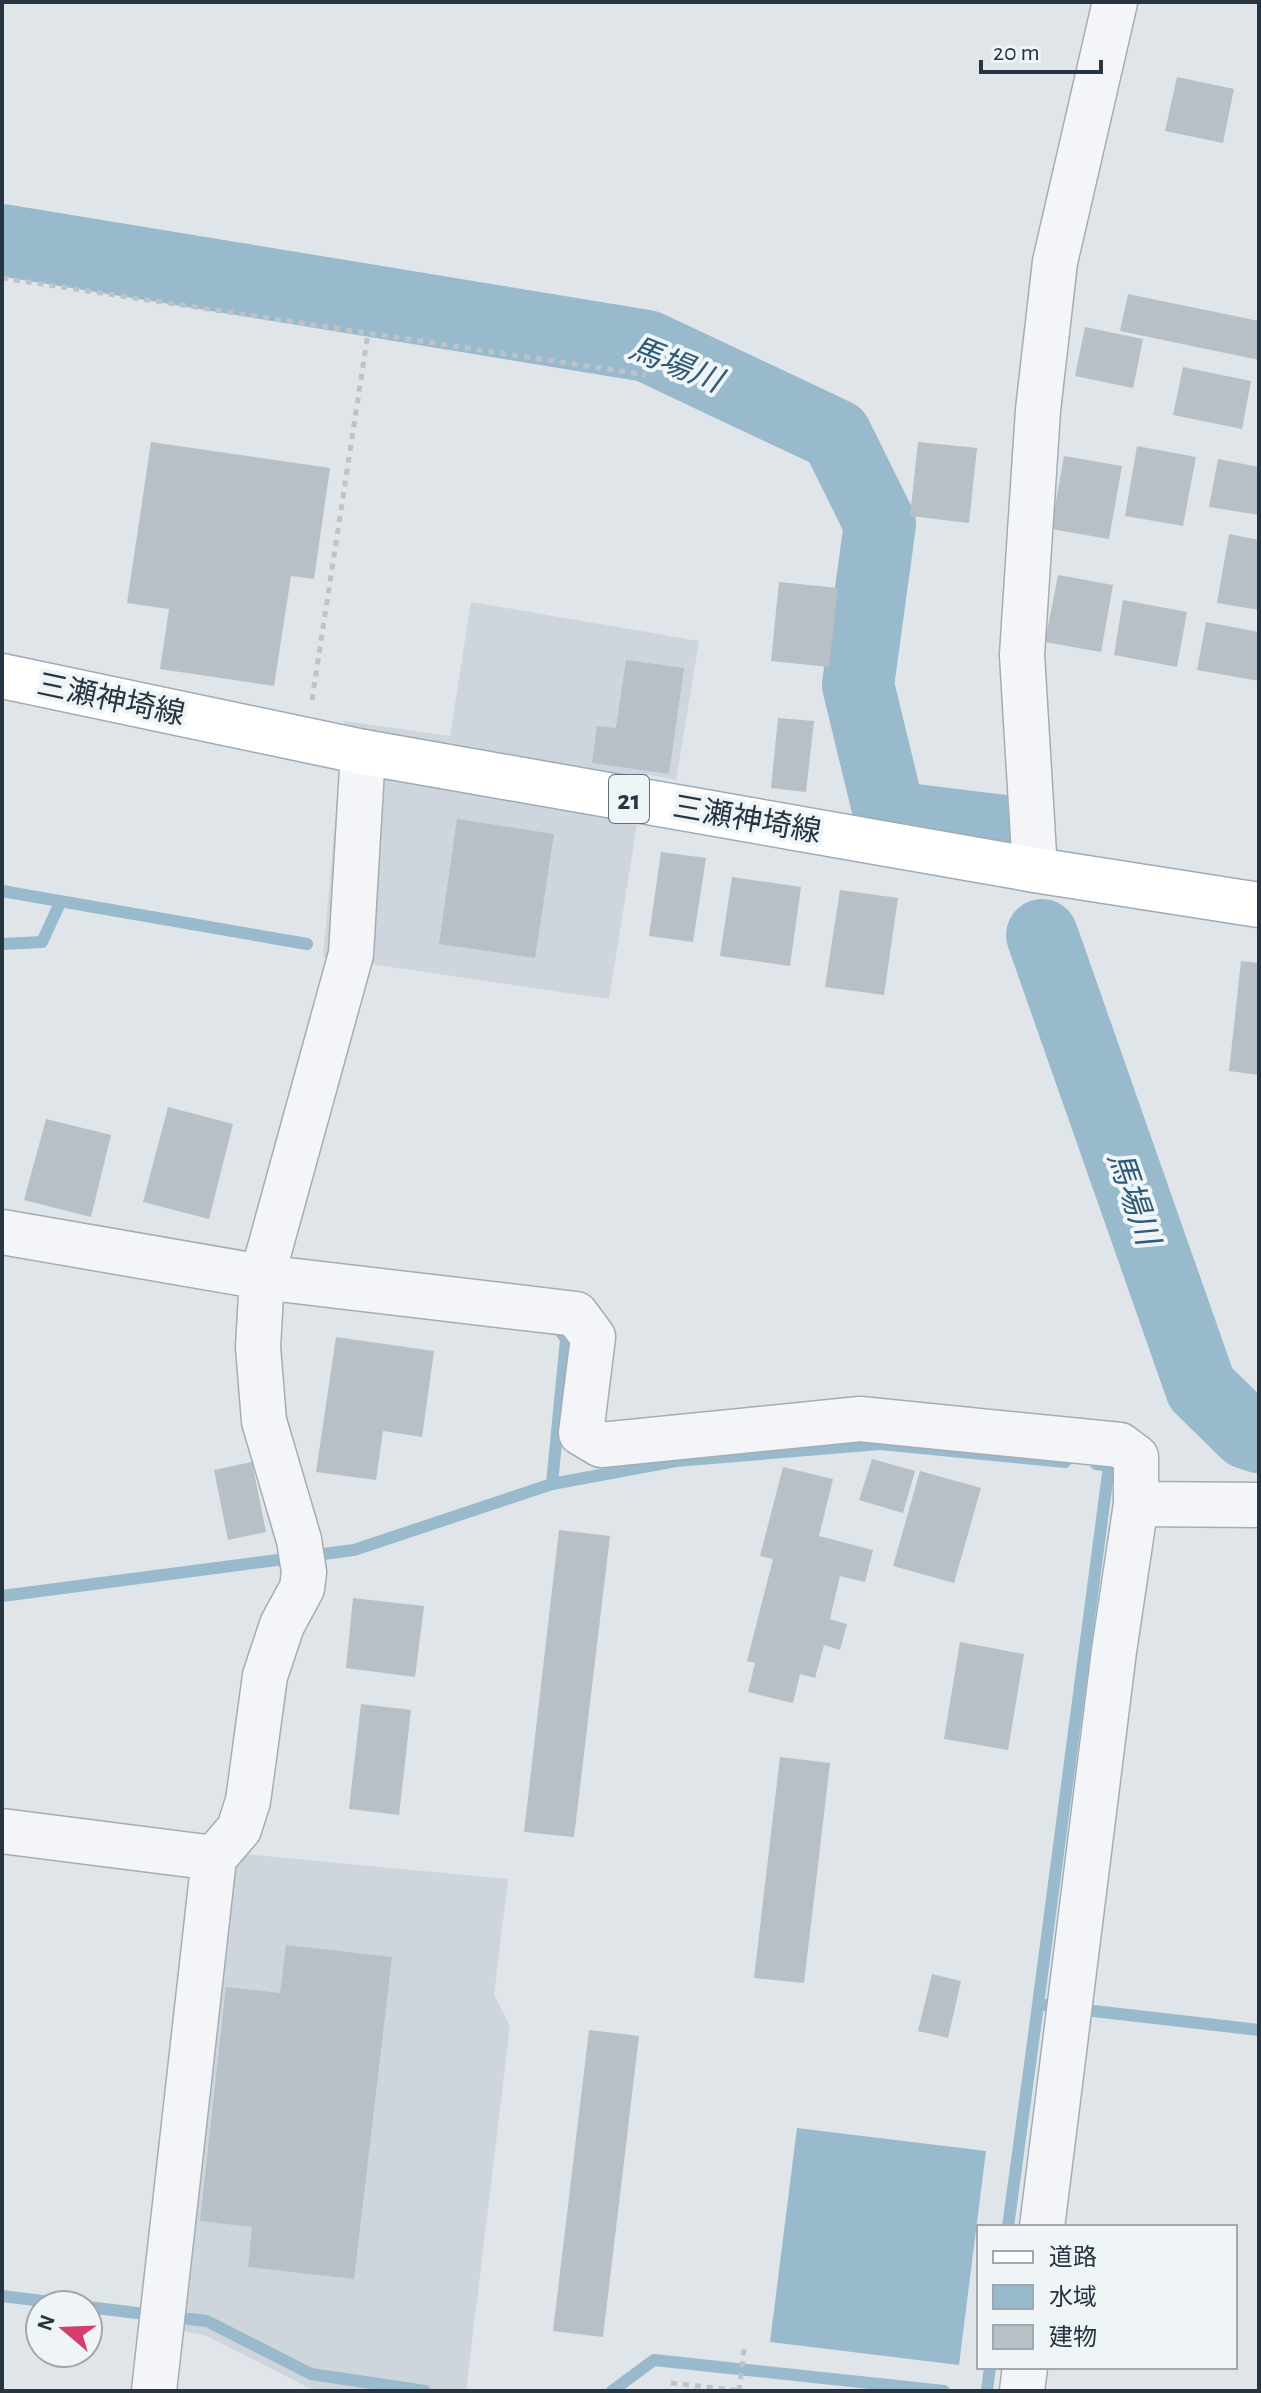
<svg xmlns="http://www.w3.org/2000/svg" width="1261" height="2393" viewBox="0 0 1261 2393" font-family="'Alegreya Sans','Noto Sans JP',sans-serif">
	<style>
		.built { fill: #ced5dc }
		.water { fill: #99b9cc }
		.lines { fill: none; stroke-linecap: round; stroke-linejoin: round }
		.stream { stroke: #99b9cc; stroke-width: 12 }
		.river { stroke: #99b9cc; stroke-width: 72 }
		.building { fill: #b7bfc7 }
		.minor-casing { stroke: #a5adb4; stroke-width: 47 }
		.major-casing { stroke: #9eabb6; stroke-width: 47 }
		.path { stroke: #bec3c9; stroke-width: 5; stroke-dasharray: 6 6; stroke-linecap: butt }
		.minor { stroke: #f3f5f8; stroke-width: 44 }
		.major { stroke: #fff; stroke-width: 44 }
		.labels { text-anchor: middle; stroke-width: 8; stroke-linejoin: round; paint-order: stroke }
		.shield { fill: #eff4f7; stroke: #636e78; stroke-width: 2 }
		.shield-label { font-size: 28px; font-weight: bold; fill: #273542 }
		.street-label { font-size: 30px; fill: #273542; stroke: #eff4f7 }
		.water-label { font-size: 32px; font-style: italic; fill: #2f5b78; stroke: #eff4f7 }
	</style>
	<rect width="100%" height="100%" fill="#e0e5ea"/>
	<path class="built" d="M471 602 699 641 676 780 645 774 609 999 323 957 344 721 450 736Z
		M202 1850 508 1879 494 1995 510 2026 466 2391H315L207 2336 142 2322Z"/>
	<path class="water" d="M797 2128 986 2151 959 2365 770 2342Z"/>
	<g class="lines">
		<path class="stream" d="M2 891 307 944
			M2 944 42 942 60 903
			M551 1326 557 1327 566 1339 552 1484
			M2 1596 354 1550 552 1484 676 1461 880 1444 1065 1462
			M1038 2005 1109 1466 1096 1464
			M1076 2009 1259 2030
			M1008 2227 1038 2005H1046
			M2 2296 75 2305
			M88 2307 137 2313
			M189 2319 207 2321 311 2374 425 2391
			M612 2391 654 2360 944 2391
			M987 2391 990 2367"/>
		<path class="river" d="M2 240 647 346 836 435 880 524 858 685 890 817 1004 831
			M1042 935 1201 1388 1247 1433 1259 1437"/>
	</g>
	<path class="building" d="M1177 77 1234 89 1223 143 1165 131Z
		M1128 294 1259 321V360L1120 331Z
		M1085 327 1143 339 1133 388 1075 376Z
		M1183 367 1251 381 1242 429 1173 415Z
		M151 442 330 468 314 579 291 576 274 686 160 669 169 609 127 603Z
		M918 442 977 448 969 523 910 516Z
		M1137 446 1196 457 1183 526 1125 516Z
		M1064 456 1122 466 1109 539 1051 529Z
		M1218 459 1259 467V515L1209 507Z
		M1229 534 1259 540V610L1217 603Z
		M1058 575 1113 585 1101 652 1045 642Z
		M779 582 838 588 829 667 771 661Z
		M1123 600 1187 612 1177 667 1114 655Z
		M1206 622 1259 632V681L1197 670Z
		M626 660 684 668 669 774 592 763 597 726 616 728Z
		M778 718 814 721 806 792 771 788Z
		M457 819 554 834 535 958 439 944Z
		M661 852 706 858 693 942 649 936Z
		M732 877 801 887 790 966 720 956Z
		M840 890 898 898 884 995 825 987Z
		M1241 961 1259 963V1075L1229 1071Z
		M168 1107 233 1124 209 1219 143 1202Z
		M46 1119 111 1135 91 1217 24 1200Z
		M336 1337 434 1351 422 1437 383 1431 376 1480 316 1472Z
		M872 1459 915 1471 903 1513 859 1500Z
		M252 1462 266 1532 228 1540 214 1470Z
		M783 1467 833 1479 819 1536 873 1550 865 1582 840 1576 830 1619 847 1624 840 1650 824 1645 815 1678 800 1674 793 1703 748 1692 755 1663 747 1661 773 1559 760 1556Z
		M920 1471 981 1488 954 1583 893 1566Z
		M559 1530 610 1536 574 1837 524 1832Z
		M353 1598 424 1606 415 1677 346 1668Z
		M960 1642 1024 1654 1008 1750 944 1739Z
		M361 1704 411 1710 399 1815 349 1809Z
		M780 1757 830 1763 804 1983 754 1978Z
		M286 1945 392 1957 354 2279 248 2267 252 2227 200 2221 226 1987 280 1993Z
		M932 1974 961 1981 948 2038 918 2031Z
		M589 2030 639 2036 603 2337 553 2331Z"/>
	<g class="lines">
		<defs>
			<path id="minor" d="M1035 870 1022 655 1038 410 1055 262 1115 2
				M2 1232 262 1277 576 1314 593 1337 581 1433 601 1445 860 1419 1120 1445 1136 1457V1504L1114 1651 1042 2227
				M1136 1504 1259 1505
				M2 1831 214 1858
				M154 2391 214 1858 239 1829 248 1801 265 1676 282 1625 302 1588 304 1572 299 1540 264 1421 258 1347 262 1277 351 954 363 752
				M1022 2391 1025 2367"/>
			<path id="major" d="M2 676 363 752 1035 870 1259 905"/>
		</defs>
		<use href="#minor" class="minor-casing"/>
		<use href="#major" class="major-casing"/>
		<path class="path" d="M2 278 646 375
			M312 700 368 333
			M671 2383 742 2391
			M739 2391 744 2349"/>
		<use href="#minor" class="minor"/>
		<use href="#major" class="major"/>
	</g>
	<g class="labels">
		<rect class="shield" x="609" y="775" width="40" height="48" rx="6"/>
		<g class="shield-label">
			<text x="629" y="809">21</text>
		</g>
		<g class="street-label">
			<text transform="translate(111 699) rotate(12)" y="10">三瀬神埼線</text>
			<text transform="translate(747 819) rotate(10)" y="10">三瀬神埼線</text>
		</g>
		<g class="water-label">
			<text transform="translate(676 364) rotate(22)" y="11">馬場川</text>
			<text transform="translate(1134 1198) rotate(71)" y="11">馬場川</text>
		</g>
	</g>
	<rect width="1261" height="2393" fill="none" stroke="#273542" stroke-width="8"/>
	<rect x="977" y="2225" width="260" height="144" fill="#eff4f7" stroke="#9fa8af" stroke-width="2"/>
	<rect x="993" y="2251" width="40" height="12" fill="#ffffff" stroke="#9fa8af" stroke-width="2"/>
	<text x="1049" y="2265" font-size="24" fill="#273542">道路</text>
	<rect x="993" y="2285" width="40" height="24" fill="#99b9cc" stroke="#9fa8af" stroke-width="2"/>
	<text x="1049" y="2305" font-size="24" fill="#273542">水域</text>
	<rect x="993" y="2325" width="40" height="24" fill="#b7bfc7" stroke="#9fa8af" stroke-width="2"/>
	<text x="1049" y="2345" font-size="24" fill="#273542">建物</text>
	<g transform="translate(64 2329) rotate(289)"><circle r="38" fill="#eff4f7" stroke="#9fa8af" stroke-width="2"/>
	<path d="M0-6L14 30L0 20L-14 30Z" fill="#d53e6c"/>
	<text y="-12" font-size="22" font-weight="bold" text-anchor="middle" fill="#273542">N</text>
	</g>
	<path d="M981 60v12h120v-12" fill="none" stroke="#273542" stroke-width="4"/>
	<text x="993" y="60" font-size="24" fill="#273542" stroke="#eff4f7" stroke-width="6" paint-order="stroke">20 m</text>
</svg>
